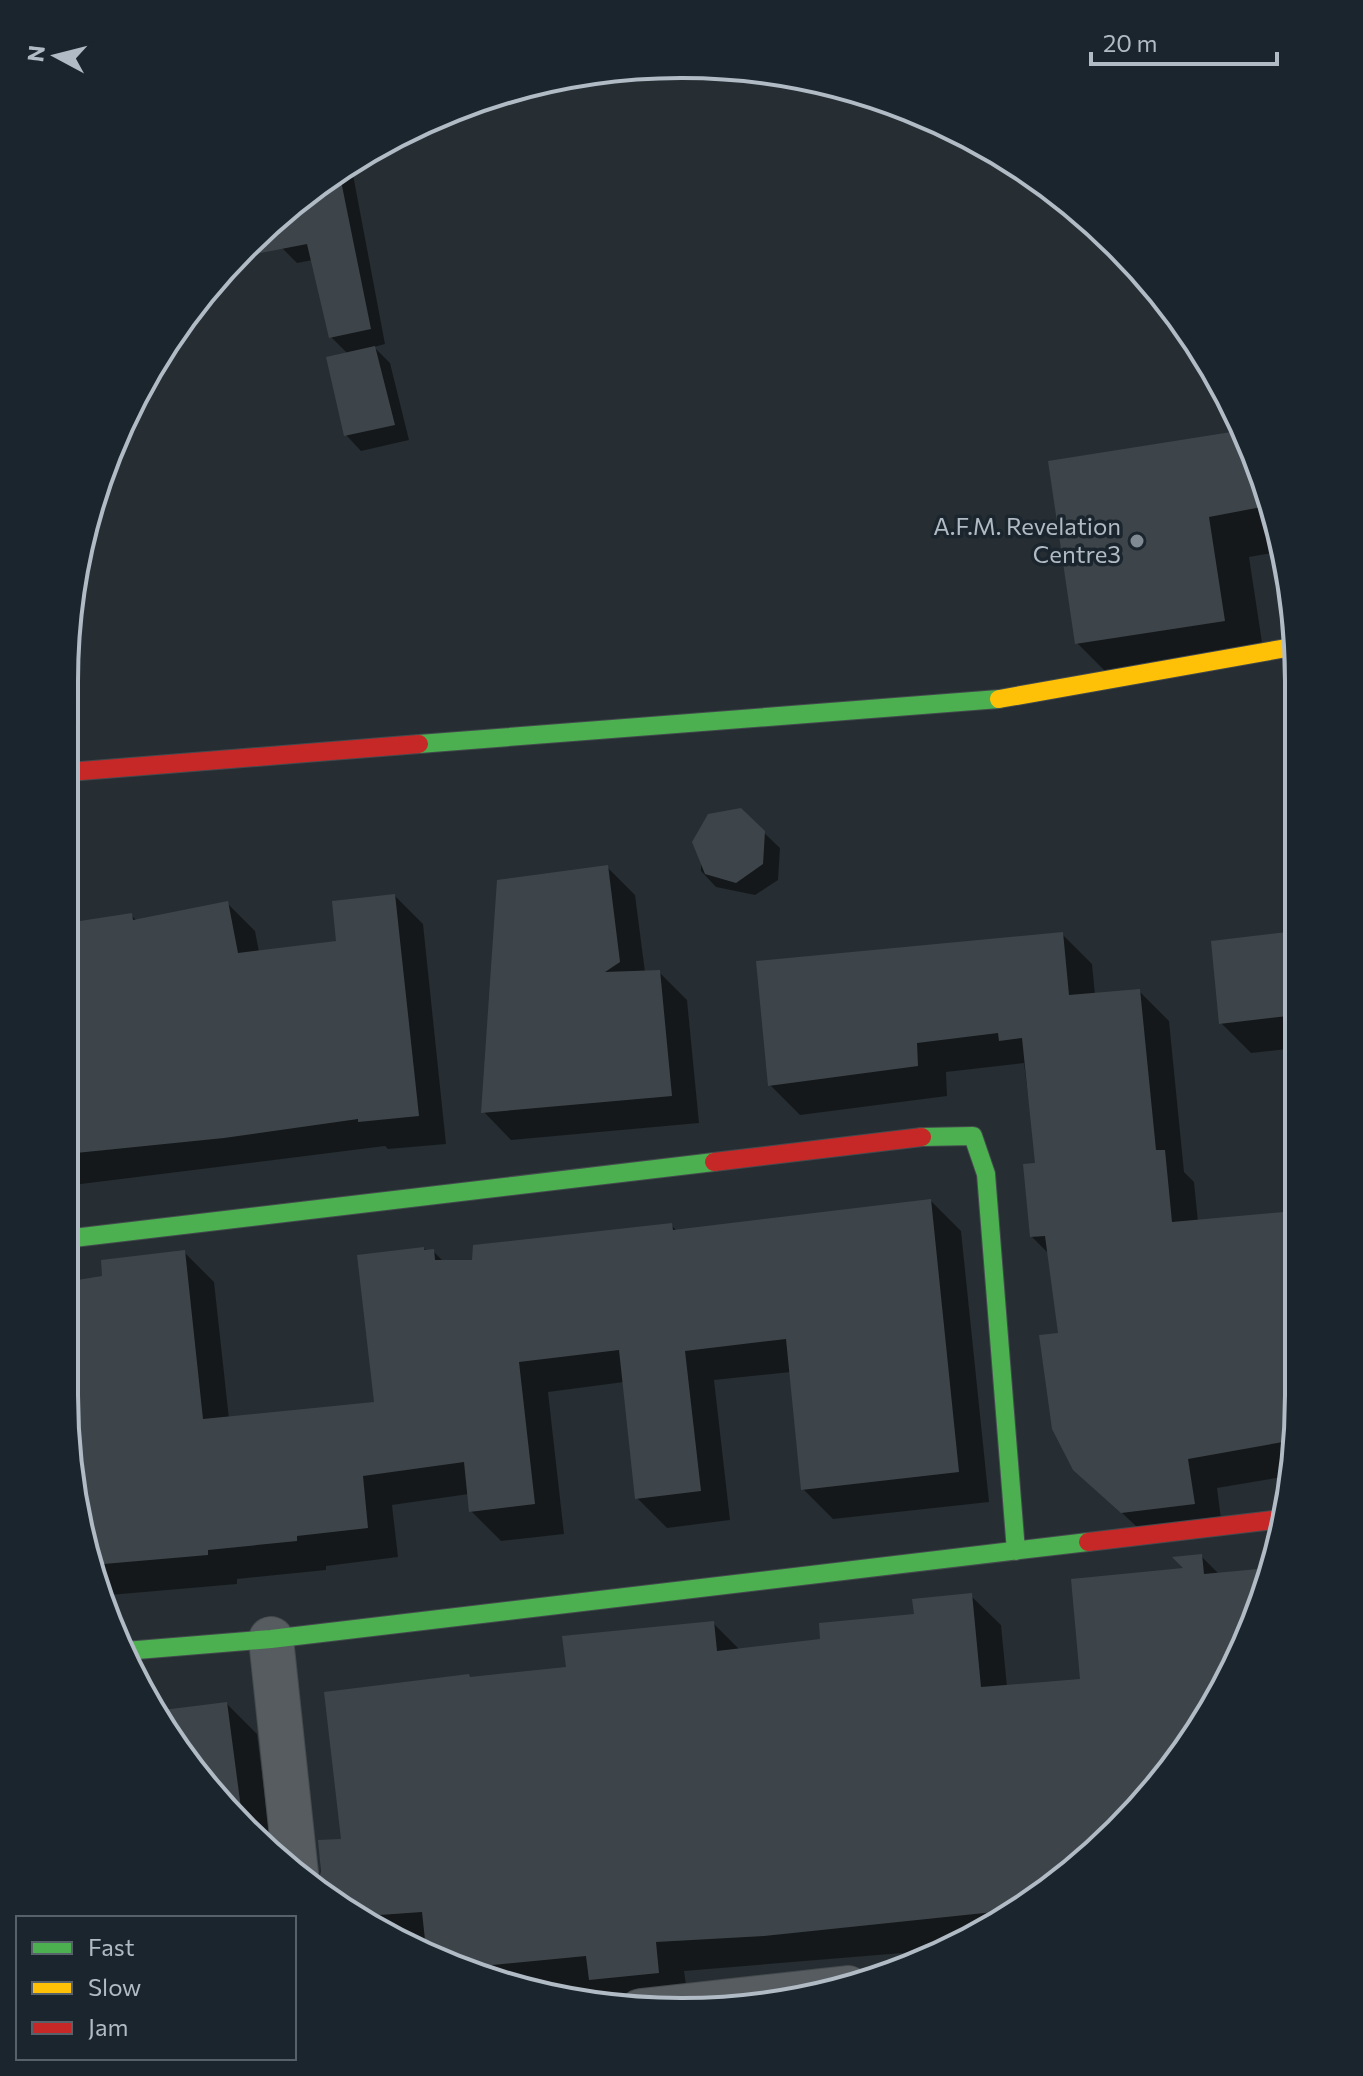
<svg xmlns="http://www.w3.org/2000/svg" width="1363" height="2076" viewBox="0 0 1363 2076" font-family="Commissioner,sans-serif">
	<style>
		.shadow { fill: #0007 }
		.building { fill: #3e454a }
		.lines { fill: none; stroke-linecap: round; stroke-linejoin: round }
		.street-casing { stroke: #444a4e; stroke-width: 46 }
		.fast-casing { stroke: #444a4e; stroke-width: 20 }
		.slow-casing { stroke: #444a4e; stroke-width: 20 }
		.jam-casing { stroke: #444a4e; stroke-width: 20 }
		.street { stroke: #575c61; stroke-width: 44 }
		.fast { stroke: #4caf50; stroke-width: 18 }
		.slow { stroke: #ffc107; stroke-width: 18 }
		.jam { stroke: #c62828; stroke-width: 18 }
		.poi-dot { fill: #808a92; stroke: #1a252d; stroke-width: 3 }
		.labels { text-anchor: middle; stroke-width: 7; stroke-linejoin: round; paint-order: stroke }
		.poi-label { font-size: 24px; fill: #b0bbc5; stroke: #1a252d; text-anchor: end }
		.rim { fill: none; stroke: #b0bbc5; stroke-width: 4 }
	</style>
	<rect width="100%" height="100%" fill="#262e33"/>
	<path class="shadow" d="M351 164 385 344 374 347 390 363 409 440 361 451 346 435 348 354 331 337 313 260 297 263 282 248 276 219 305 192Z
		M1252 452 1278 522 1283 551 1249 557 1265 662 1118 684 1077 643Z
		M740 810 780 848 778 880 755 895 716 887 701 871V859Z
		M607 867 635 895 645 972H659L687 1000 699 1123 511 1140 484 1112Z
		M395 896 423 924 446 1144 388 1149 385 1146 65 1186 66 1026 81 1025 131 915 137 921 227 903 255 931 259 952 338 943Z
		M1296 933V1048L1251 1053 1221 1023 1213 943Z
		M1062 934 1092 964 1095 995 1139 991 1169 1021 1184 1172 1194 1182 1198 1222 1295 1213 1294 1475 1217 1488 1223 1534 1153 1542 1075 1469 1049 1254 1032 1237 1037 1165 1024 1063 946 1072 947 1096 800 1115 770 1085Z
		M931 1201 961 1231 989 1502 833 1519 803 1489 791 1372 714 1380 730 1520 667 1528 637 1498 624 1382 548 1392 564 1534 501 1541 471 1511 469 1494 392 1505 398 1557 326 1566V1570L237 1579V1584L98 1596 97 1593 64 1394 65 1284 105 1278 184 1252 214 1282 229 1419 376 1404 423 1249 433 1251 444 1262H474L672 1226 677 1231Z
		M1201 1556 1220 1575 1252 1631 1146 1801 991 1929 939 1950 684 1971 689 2006 642 2011 483 1979 428 1950 427 1943 416 1944 316 1890 321 1884 320 1842 343 1840 472 1679 568 1669 713 1623 740 1650 822 1640 916 1616 971 1596 1001 1625 1007 1687 1082 1681Z
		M227 1704 257 1734 271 1847 168 1738Z"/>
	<path class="building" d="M339 171 371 329 329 338 307 244 235 258 305 192Z
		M375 346 395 425 344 436 326 357Z
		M1244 430 1272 505 1209 517 1225 621 1075 644 1048 461Z
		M741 808 765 831 763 864 736 883 705 874 692 842 708 814Z
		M608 865 620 962 605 972 660 970 672 1096 481 1113 497 880Z
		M395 894 419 1116 358 1122V1119L224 1138 66 1154V1024L78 1023 67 923 132 913 133 920 228 901 238 953 336 941 332 901Z
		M1296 931V1015L1219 1024 1211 941Z
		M1063 932 1069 995 1140 989 1156 1150H1165L1172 1222 1295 1211 1294 1440 1188 1459 1195 1504 1121 1513 1073 1470 1052 1429 1039 1335 1058 1333 1045 1236 1030 1237 1023 1164 1035 1163 1022 1038 999 1041 998 1033 917 1043 918 1066 768 1086 756 961Z
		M931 1199 959 1472 801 1490 786 1339 685 1351 701 1491 635 1499 619 1350 519 1362 535 1504 469 1512 464 1462 363 1476 368 1528 297 1536V1541L208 1550V1555L92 1565 64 1394 65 1282 102 1276 101 1260 185 1250 203 1419 374 1402 357 1255 424 1247V1250L434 1249 435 1260H472L473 1245 672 1223 673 1230Z
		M1202 1554 1204 1574 1269 1568 1252 1631 1146 1801 1013 1910 764 1936 656 1942 659 1973 589 1980 586 1956 462 1968 426 1949 422 1912 365 1916 315 1889 321 1872 318 1840 341 1839 324 1692 469 1674 470 1677 566 1667 562 1636 714 1621 717 1651 820 1639 819 1623 914 1614 912 1599 972 1593 981 1687 1080 1679 1071 1579 1183 1568 1172 1557Z
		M227 1702 242 1816 168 1738 155 1711Z"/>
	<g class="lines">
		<defs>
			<path id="street" d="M271 1639 296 1874
				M641 2011 848 1988"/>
			<path id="fast" d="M419 744 999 699
				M922 1137 973 1136 986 1174 1016 1551
				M65 1239 714 1162
				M125 1651 271 1639 1088 1542"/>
			<path id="slow" d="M999 699 1298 646"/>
			<path id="jam" d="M68 772 419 744
				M714 1162 922 1137
				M1088 1542 1282 1519"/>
		</defs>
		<use href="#street" class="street-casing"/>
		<use href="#fast" class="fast-casing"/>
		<use href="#slow" class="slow-casing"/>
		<use href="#jam" class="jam-casing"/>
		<use href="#street" class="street"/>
		<use href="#fast" class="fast"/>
		<use href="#slow" class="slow"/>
		<use href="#jam" class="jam"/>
	</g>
	<circle class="poi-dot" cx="1137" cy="541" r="8"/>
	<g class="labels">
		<g class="poi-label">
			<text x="1121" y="535">A.F.M. Revelation<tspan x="1121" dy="28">Centre3</tspan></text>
		</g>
	</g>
	<path d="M0 0H1363V2076H0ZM681 78H682A603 603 0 0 1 1285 681V1395A603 603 0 0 1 682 1998H681A603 603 0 0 1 78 1395V681A603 603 0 0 1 681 78Z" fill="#1a252d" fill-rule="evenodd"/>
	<path class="rim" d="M681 78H682A603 603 0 0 1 1285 681V1395A603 603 0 0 1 682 1998H681A603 603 0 0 1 78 1395V681A603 603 0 0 1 681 78Z"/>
	<rect x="16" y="1916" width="280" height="144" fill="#1a252d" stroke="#56616a" stroke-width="2"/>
	<rect x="32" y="1942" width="40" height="12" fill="#4caf50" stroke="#56616a" stroke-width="2"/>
	<text x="88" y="1956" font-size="24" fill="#b0bbc5">Fast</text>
	<rect x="32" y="1982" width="40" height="12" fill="#ffc107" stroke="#56616a" stroke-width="2"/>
	<text x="88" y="1996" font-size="24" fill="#b0bbc5">Slow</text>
	<rect x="32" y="2022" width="40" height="12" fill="#c62828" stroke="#56616a" stroke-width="2"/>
	<text x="88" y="2036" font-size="24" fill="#b0bbc5">Jam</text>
	<g transform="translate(56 56) rotate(277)" stroke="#1a252d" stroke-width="6" paint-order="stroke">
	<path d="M0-6L14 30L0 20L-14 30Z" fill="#b0bbc5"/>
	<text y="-12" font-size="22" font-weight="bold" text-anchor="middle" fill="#b0bbc5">N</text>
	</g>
	<path d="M1091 52v12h186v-12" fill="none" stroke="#b0bbc5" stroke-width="4"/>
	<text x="1103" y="52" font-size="24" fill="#b0bbc5" stroke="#1a252d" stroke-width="6" paint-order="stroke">20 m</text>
</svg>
